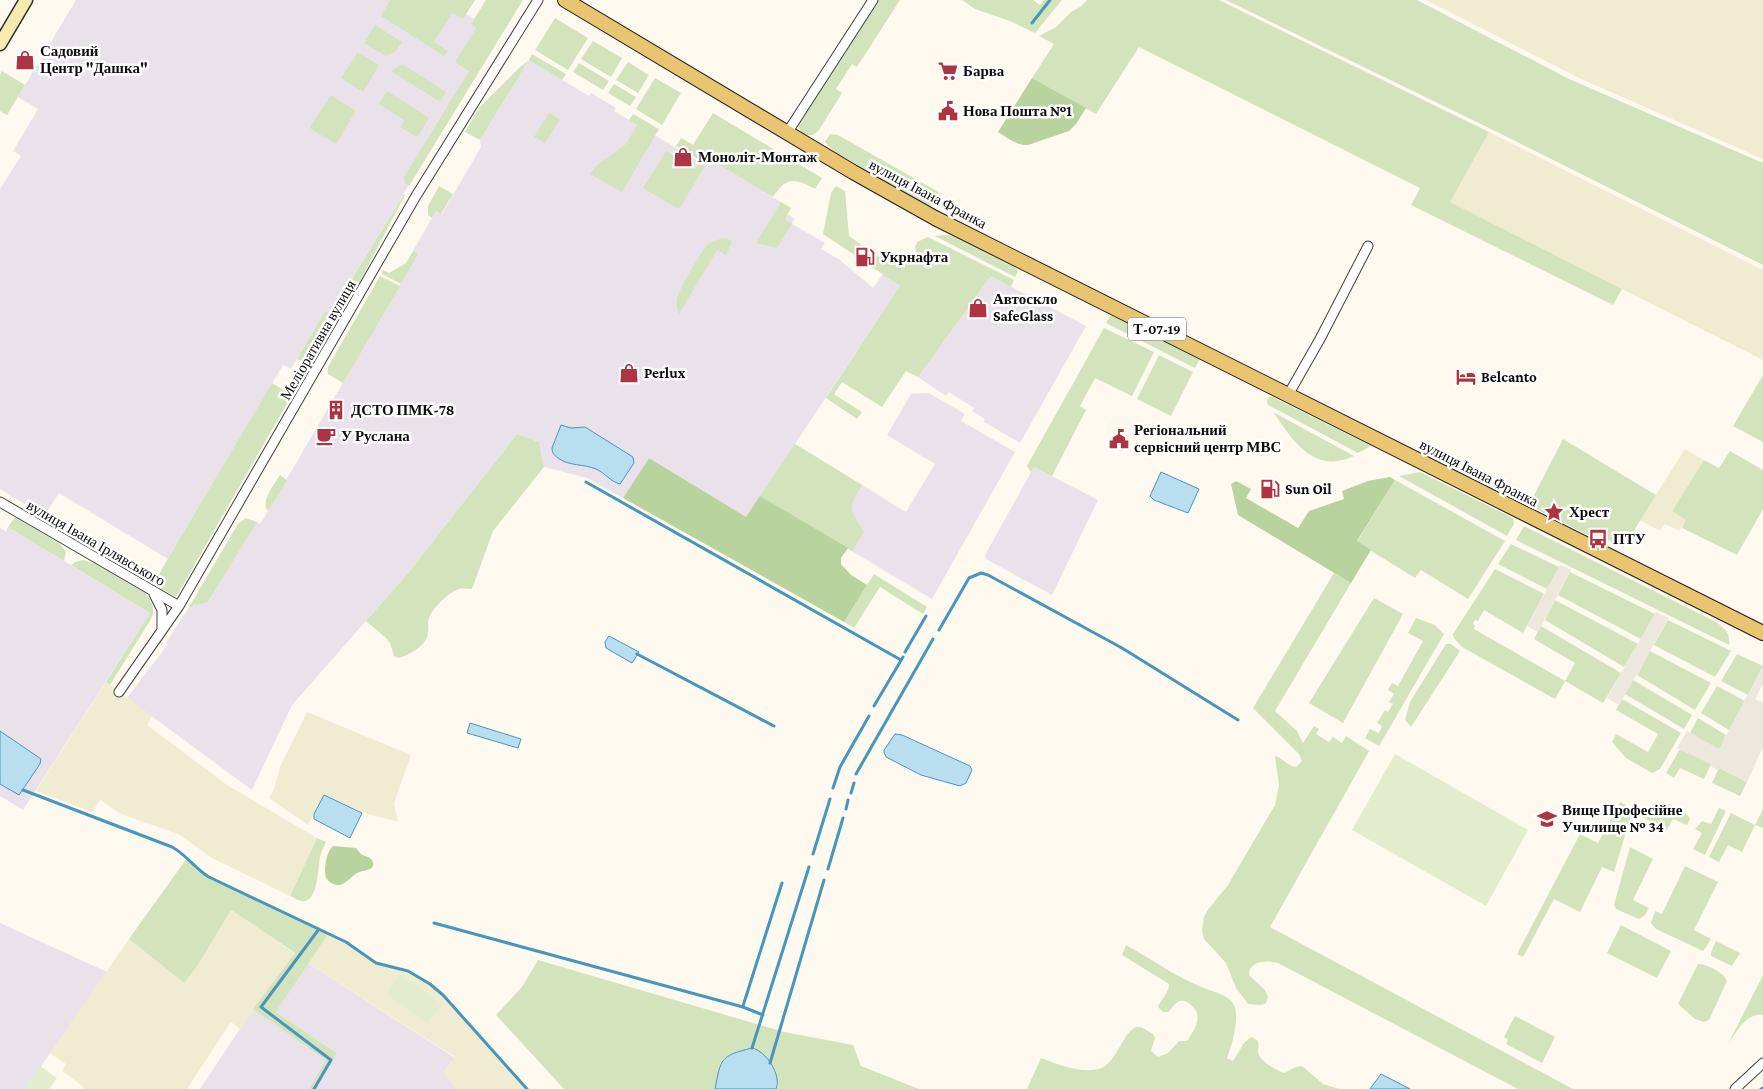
<svg xmlns="http://www.w3.org/2000/svg" width="1763" height="1089" viewBox="0 0 1763 1089" font-family="'Crimson Pro',serif">
	<style>
		.industrial { fill: #e9e2eb }
		.farmland { fill: #f0ecd1 }
		.green { fill: #d3e4bc }
		.forest { fill: #b8d39d }
		.pitch { fill: #e3eccc }
		.plaza { fill: #ece8de }
		.water { fill: #b8deef; stroke: #4896be }
		.lines { fill: none; stroke-linecap: round; stroke-linejoin: round }
		.stream { stroke: #4896be; stroke-width: 3 }
		.minor-casing { stroke: #404040; stroke-width: 11 }
		.secondary-casing { stroke: #2f2f2f; stroke-width: 15 }
		.primary-casing { stroke: #1e1e1e; stroke-width: 16 }
		.minor { stroke: #fff; stroke-width: 9 }
		.secondary { stroke: #f6eab0; stroke-width: 12 }
		.primary { stroke: #e9c572; stroke-width: 14 }
		.labels { text-anchor: middle; stroke-width: 5; stroke-linejoin: round; paint-order: stroke }
		.shield { fill: #fff; stroke: #565656; stroke-width: 1 }
		.shield-label { font-size: 14px; font-weight: bold; fill: #0d0d0d }
		.poi-label { font-size: 15px; font-weight: bold; fill: #0d0d0d; stroke: #fff; text-anchor: start }
		.street-label { font-size: 15px; fill: #0d0d0d; stroke: #fff }
	</style>
	<rect width="100%" height="100%" fill="#fdf9ee"/>
	<path class="industrial" d="M76 0H443L501 35 330 314 325 311 291 369 283 365 168 559 59 493 44 516 0 489V189L21 156 13 151 38 109 18 97Z
		M529 60 589 96 591 93 616 108 614 111 705 165 709 159 791 208 787 214 795 219 792 224 825 243 821 249 840 260 873 288 883 274 900 286 795 444 906 512 935 464 887 435 911 394 929 393 965 414 961 421 1015 452 932 599 761 497 746 518 649 458 623 498 587 478 544 467 539 442 517 434 409 572 292 705 252 790 127 698 168 644 166 643 189 607 208 602 257 522 260 524 264 518 418 254 413 251 436 211 442 214 481 147 480 140Z
		M991 276 1086 326 1020 443 984 422 985 419 972 411 974 408 949 392 946 396 918 377Z
		M1034 467 1098 500 1052 595 986 559 985 555Z
		M8 527 150 613 23 810 0 796V528L6 532Z
		M0 923 107 972 25 1089H0Z
		M308 963 455 1058 444 1071 457 1089H315L337 1053 276 1012Z
		M253 1009 327 1060 309 1089H200Z"/>
	<path class="farmland" d="M1426 0H1763V159L1579 78Z
		M1489 132 1763 270V360L1449 202Z
		M1685 449 1704 460 1672 511 1687 520 1679 531 1665 524 1660 531 1640 520Z
		M106 682 152 716 147 725 227 785 317 838 290 896 212 858 180 835 119 813 100 800 92 812 36 791Z
		M307 712 411 755 394 803 398 822 364 813 324 795 308 825 269 798 274 789 280 767Z
		M231 910 295 954 240 1029 231 1022 187 1089H84L81 1085 62 1071 66 1064 50 1053 129 939 184 983 198 965Z
		M328 934 351 946 376 964 406 972 429 984 443 996 525 1089H457L444 1071 455 1057 308 963Z"/>
	<path class="green" d="M390 0H475L463 19 452 13 434 42 448 51 444 56 381 16Z
		M486 0H523L409 186 405 183 404 177 469 71 455 62 476 28 471 24Z
		M878 0H900L857 67 852 64 836 89 842 93 819 130C813 139 800 136 798 125Z
		M962 0H1033L1040 5 1044 0H1062L1035 33 1010 21 975 9Z
		M1087 0H1219L1489 132 1450 202 1622 289 1613 305 1411 205 1420 188 1139 47 1096 114 1032 78 1054 44 1039 36 1056 27 1071 12 1080 7Z
		M1226 0H1417L1569 79 1763 163V265L1491 129Z
		M555 18 588 38 568 70 535 50Z
		M375 25 402 42 395 52 386 56 364 43Z
		M593 41 622 58 611 77 581 59Z
		M358 52 379 65 363 92 341 78Z
		M532 54 566 74 562 80 529 60 480 140 465 132 479 108 519 68 529 60Z
		M628 62 649 75 638 93 616 80Z
		M579 63 609 81 603 90 573 72Z
		M402 64 446 92 440 102 391 71Z
		M2 71 25 85 7 115 0 111V75Z
		M655 78 681 93 662 125 636 109Z
		M614 84 636 97 630 106 608 93Z
		M387 91 429 118 418 136H415L400 127 404 120 379 104Z
		M331 95 356 111 336 144 312 130 310 127Z
		M549 113 560 119 545 143 534 137Z
		M713 113 822 178 815 189C796 178 786 176 773 197L709 159 706 164 676 146 681 138 693 145Z
		M633 114 659 129 622 192 590 174 597 165 626 144 637 125 629 120Z
		M830 134 838 135 935 190 939 193 938 202 932 206 926 204 833 151 825 142Z
		M666 151 695 169 700 162 705 166 679 209 643 188Z
		M439 186 453 194 441 214 436 211 432 218 428 215V206Z
		M836 186 845 191 849 236 863 246 856 256 823 234 831 193Z
		M404 194 405 195 359 283 353 286 348 285Z
		M781 202 791 208 785 219 792 224 777 248 756 243Z
		M945 235 952 236 1015 267 1018 271 1015 277 935 236Z
		M928 237 1014 280 1011 287 991 276 918 377 906 371 882 407 842 382 834 394 862 412 857 419 826 398 900 286 869 265 876 255 891 265 917 257 915 247 917 242Z
		M723 238H727L732 242 726 255 717 250 679 314C677 309 676 304 677 299 678 291 702 250 708 244 713 241 718 240 723 238Z
		M413 251 418 254 401 284 382 274 383 270 389 273 406 263Z
		M380 276 400 286 343 383 328 374V367Z
		M343 293 348 302 316 358C309 365 304 362 297 359L325 311 331 314Z
		M1111 315 1200 359 1195 368 1106 323Z
		M1104 328 1154 352 1132 396 1095 378 1080 406 1086 410 1052 476 1034 467 1031 472 1027 466Z
		M1159 355 1193 372 1171 416 1137 399Z
		M1763 375V442L1733 426Z
		M272 383 292 395 176 597 153 584Z
		M1269 397H1272L1371 446 1358 453 1268 405 1267 401Z
		M1273 412 1354 456C1313 475 1293 440 1273 412Z
		M517 434 539 442 544 467 493 531 472 589C468 589 464 588 460 589 449 591 433 608 429 618 427 624 429 628 428 634 426 646 409 655 399 658L394 656 390 643 386 638 366 621 409 572Z
		M1563 439 1656 495 1623 548 1599 535 1591 537 1529 505Z
		M795 444 862 485C847 510 849 507 864 532L852 551 760 496Z
		M1730 451 1763 470V509L1737 555 1682 528 1686 520 1672 511 1704 460 1719 468Z
		M1420 472 1513 518 1514 524 1507 536 1399 476Z
		M280 475 287 480 268 511C260 501 274 485 280 475Z
		M1395 480 1505 541 1468 599 1421 570 1415 578 1357 542Z
		M15 517 60 544 66 552 64 561 8 527Z
		M246 518 257 522 208 602 189 607 238 524Z
		M1524 526 1714 621C1724 627 1731 633 1729 645L1516 540Z
		M90 536 145 567 147 572 144 578 91 548 89 545Z
		M1511 544 1559 567 1547 589 1498 564Z
		M83 560 94 563 144 592C152 601 156 608 151 619L110 685 106 682 150 613 71 565 75 562Z
		M1495 569 1544 594 1523 633 1484 610 1478 621 1475 620 1473 624 1475 626 1474 629 1565 681 1575 663 1534 639 1541 626 1621 673 1603 703 1565 681 1555 699 1462 647 1454 638 1453 634Z
		M1570 572 1655 614 1641 639 1558 595Z
		M1334 573 1351 583 1275 711 1297 731 1303 743 1314 726 1319 729 1316 734 1329 742 1333 737 1342 743 1346 736 1369 751 1270 927 1573 1089H1518L1278 963C1267 960 1248 961 1249 975L1265 990 1268 997 1266 1003 1261 1005 1248 1004 1236 988 1226 963 1204 939 1202 930 1204 917 1207 911 1228 885 1275 805 1279 785 1275 756C1283 758 1287 766 1296 767L1302 761 1299 754 1253 708Z
		M874 574 927 607 923 614 880 587 854 628 844 622Z
		M1374 598 1403 614 1343 723 1309 703Z
		M1555 600 1638 644 1624 667 1545 620Z
		M1416 618 1435 625 1444 634 1379 746 1365 738 1370 729 1379 733 1382 726 1377 723 1385 710 1388 712 1393 704 1389 702 1394 694 1388 690 1392 683 1398 686 1423 641 1408 633Z
		M1668 620 1731 651 1715 677 1654 645Z
		M1446 644H1451L1460 651 1411 727 1405 720 1410 702Z
		M1650 651 1711 683 1695 710 1637 675Z
		M1737 654 1763 666 1748 695 1721 681Z
		M1633 680 1692 715 1684 729 1625 694Z
		M1717 686 1745 701 1729 730 1701 713Z
		M1622 699 1681 733 1660 769 1652 773 1626 758 1612 742 1616 734 1648 752 1658 734 1616 710Z
		M1698 718 1726 735 1719 750 1690 733Z
		M1680 749 1711 764 1704 779 1680 768 1674 778 1666 773Z
		M1719 768 1747 782 1740 796 1712 783Z
		M1620 802 1633 809 1614 872 1602 867 1580 912 1554 899 1523 957 1517 954 1580 834 1598 843Z
		M1656 802C1666 801 1686 809 1690 819L1687 825 1673 819 1667 830 1640 816 1648 807Z
		M1719 808 1726 811 1705 855 1693 849 1702 833 1695 829 1702 821 1711 824Z
		M1763 809V828L1755 825 1742 852 1728 845 1719 862 1709 857 1731 813 1755 825Z
		M317 838 326 842C324 847 321 852 320 857 318 868 318 898 305 901 300 902 295 898 290 896Z
		M1630 847 1653 859 1633 900 1649 908 1645 915 1639 919 1616 909 1614 905Z
		M187 858 196 870 209 878 328 934 276 1012 337 1053 315 1089H309L326 1060 253 1009 295 953 231 910 198 965 184 983 129 939Z
		M1685 866 1718 882 1694 930 1711 939 1706 947 1703 951 1656 929 1651 923 1655 911 1662 914Z
		M1621 925 1671 951 1657 978 1607 953Z
		M1716 941 1740 953 1732 966 1711 956V952Z
		M1126 945C1152 959 1177 978 1204 988 1214 992 1229 995 1234 1005 1240 1017 1232 1046 1227 1058L1233 1061 1244 1043 1251 1037C1265 1042 1254 1049 1260 1057 1265 1064 1277 1070 1284 1073L1296 1067 1302 1066 1323 1084 1339 1089H1027L1041 1058C1057 1064 1089 1077 1105 1066 1111 1062 1115 1054 1119 1048 1124 1040 1128 1031 1136 1027H1141L1153 1034 1155 1038 1151 1051 1158 1057 1168 1053 1179 1041H1187C1195 1029 1204 1016 1191 1005 1188 1002 1184 1000 1180 1001 1174 1003 1172 1009 1168 1012H1163L1158 1007C1161 999 1169 993 1169 984L1122 955Z
		M538 960 784 1032 853 1045 861 1066 919 1089H776L778 1085 775 1074 730 1054 721 1061 715 1089H564L496 1015 522 987Z
		M1698 964C1706 964 1724 972 1727 981L1709 1020 1704 1022 1695 1019 1678 1004Z
		M1763 975V1015C1746 1012 1736 1033 1728 1044Z
		M1515 1016 1555 1037 1542 1063 1506 1044 1508 1040 1504 1037Z"/>
	<path class="forest" d="M1032 78 1086 108 1076 124 1069 131 1028 145C1017 146 1008 138 998 132Z
		M649 458 746 517 760 496 848 548 841 558V564L851 575 867 585 844 622 623 498Z
		M1390 477 1395 480 1357 541 1371 550 1351 583 1238 515 1231 484 1236 481 1251 489 1246 498 1298 528 1309 511 1344 499 1342 491 1368 481Z
		M333 846 356 848C358 850 359 852 361 854 365 857 371 856 373 862 375 871 364 870 359 872 350 876 344 889 333 884 325 880 325 875 325 868 326 860 327 852 333 846Z"/>
	<path class="pitch" d="M1395 754 1528 830 1486 906 1352 830Z
		M400 974 442 1004 428 1023 386 994Z
		M40 1066 57 1078 49 1089H25Z"/>
	<path class="plaza" d="M1560 565 1571 570 1538 632 1527 626Z
		M1656 612 1669 618 1619 705 1607 698Z
		M1763 666V684L1755 699 1763 703V747L1747 782 1719 768 1718 770 1710 766 1711 764 1677 748 1687 731 1719 749Z"/>
	<path class="water" d="M561 425 571 428 585 427 633 457 634 463 620 484C611 482 605 473 596 469 584 464 568 466 558 458 554 455 552 453 552 448Z
		M1161 472 1199 489 1188 513 1154 500 1150 496Z
		M609 636 639 652 632 663 606 648 605 642Z
		M470 723 521 739 518 748 467 733Z
		M0 731 41 759 40 764 19 795 0 784Z
		M895 734 902 735 970 766 972 770 966 783 960 786 921 775 886 757 884 752V750Z
		M324 795 362 813 350 838 314 819V814Z
		M752 1048C766 1051 782 1075 776 1089H715C721 1058 720 1056 752 1048Z
		M1381 1074 1410 1089H1370Z"/>
	<g class="lines">
		<path class="stream" d="M1032 23 1050 0
			M586 482 901 660
			M939 630 969 578 981 573 988 575 1122 648 1238 720
			M905 652 926 616
			M637 654 774 726
			M874 706 903 657
			M856 774 933 639
			M833 788 840 767 869 716
			M23 790 172 847C187 855 195 869 209 877L346 942 376 963 408 971 430 984 443 995 527 1089
			M851 793 854 783
			M846 809 848 800
			M813 854 830 799
			M828 869 843 818
			M434 923 743 1007 763 1015
			M743 1006 782 883
			M752 1048 809 867
			M770 1063 824 880
			M314 1089 331 1060 261 1007 319 929
			M1761 1089 1763 1088"/>
		<defs>
			<path id="minor" d="M787 133 873 0
				M1288 395 1320 339 1368 246
				M0 502 179 606
				M154 594 162 610V629
				M119 692 179 606 416 196 538 0
				M1735 1089 1763 1063"/>
			<path id="secondary" d="M0 44 26 0"/>
			<path id="primary" d="M565 0 853 172 935 218 1763 633"/>
		</defs>
		<use href="#minor" class="minor-casing"/>
		<use href="#secondary" class="secondary-casing"/>
		<use href="#primary" class="primary-casing"/>
		<use href="#minor" class="minor"/>
		<use href="#secondary" class="secondary"/>
		<use href="#primary" class="primary"/>
	</g>
	<defs>
		<symbol id="shop-bare" viewBox="-9 -9 18 18"><path d="M-5-2.5h2.3a2.7 3.5 0 0 1 5.4 0H5L5.5 6h-11ZM-1.5-2.5h3a1.5 2.3 0 0 0-3 0Z" fill="#ad3442" stroke="#fff" stroke-width="2.5" paint-order="stroke"/></symbol>
		<symbol id="supermarket-bare" viewBox="-9 -9 18 18"><path d="M-6-5.5h2.5l.6 2H6L4.5 2H-2.5L-4.4-4H-6ZM-1.5 3.2a1.3 1.3 0 1 0 .1 0ZM3 3.2a1.3 1.3 0 1 0 .1 0Z" fill="#ad3442" stroke="#fff" stroke-width="2.5" paint-order="stroke"/></symbol>
		<symbol id="civic-bare" viewBox="-9 -9 18 18"><path d="M-.6-6.5H3V-4.5H.6V-3L4-1V1h2V6H-6V1h2V-1L-.6-3ZM-1.2 2.5V6h2.4V2.5Z" fill="#ad3442" stroke="#fff" stroke-width="2.5" paint-order="stroke"/></symbol>
		<symbol id="fuel-bare" viewBox="-9 -9 18 18"><path d="M-5.5-6h7V0h2V4h1.3V-2.5L3-4.5l.8-.8L6-3V5H2.5V1h-1V6h-7ZM-4.2-4.7v3.2H.2V-4.7Z" fill="#ad3442" stroke="#fff" stroke-width="2.5" paint-order="stroke"/></symbol>
		<symbol id="hotel-bare" viewBox="-9 -9 18 18"><path d="M-6-4.5h1.5V1H6V5H4.5V3h-9V5H-6ZM-4 0a1.8 1.8 0 1 1 3.6 0ZM.5 0V-2.5h3Q6-2.5 6 0Z" fill="#ad3442" stroke="#fff" stroke-width="2.5" paint-order="stroke"/></symbol>
		<symbol id="building-bare" viewBox="-9 -9 18 18"><path d="M-4-6H4V6H1V3H-1V6H-4ZM-2.5-4.3h1.7v1.8h-1.7ZM.8-4.3h1.7v1.8H.8ZM-2.5-1h1.7V.8h-1.7ZM.8-1h1.7V.8H.8Z" fill="#ad3442" stroke="#fff" stroke-width="2.5" paint-order="stroke"/></symbol>
		<symbol id="cafe-bare" viewBox="-9 -9 18 18"><path d="M-5.5-4.5H6V0H3Q3 3.5 0 3.5H-2.5Q-5.5 3.5-5.5 0ZM3-3.2v2h1.7v-2ZM-6 4.5H4V6H-6Z" fill="#ad3442" stroke="#fff" stroke-width="2.5" paint-order="stroke"/></symbol>
		<symbol id="sight-bare" viewBox="-9 -9 18 18"><path d="M0-6L1.8-2.2L6-1.7L2.9 1.2L3.7 5.4L0 3.3L-3.7 5.4L-2.9 1.2L-6-1.7L-1.8-2.2Z" fill="#ad3442" stroke="#fff" stroke-width="2.5" paint-order="stroke"/></symbol>
		<symbol id="bus-bare" viewBox="-9 -9 18 18"><path d="M-5-6H5V4H4V6H2V4H-2V6H-4V4H-5ZM-3.5-4V0h7V-4ZM-3.5 1.2v1.5H-2V1.2ZM2 1.2v1.5H3.5V1.2Z" fill="#ad3442" stroke="#fff" stroke-width="2.5" paint-order="stroke"/></symbol>
		<symbol id="university-bare" viewBox="-9 -9 18 18"><path d="M0-5L7-2L0 1L-7-2ZM-4 1L0 2.5L4 1V4Q0 6-4 4Z" fill="#ad3442" stroke="#fff" stroke-width="2.5" paint-order="stroke"/></symbol>
	</defs>
	<g fill-rule="evenodd">
		<use href="#shop-bare" x="11" y="46" width="28" height="28"/>
		<use href="#supermarket-bare" x="934" y="57" width="28" height="28"/>
		<use href="#civic-bare" x="934" y="97" width="28" height="28"/>
		<use href="#shop-bare" x="669" y="143" width="28" height="28"/>
		<use href="#fuel-bare" x="851" y="243" width="28" height="28"/>
		<use href="#shop-bare" x="964" y="294" width="28" height="28"/>
		<use href="#shop-bare" x="615" y="359" width="28" height="28"/>
		<use href="#hotel-bare" x="1452" y="363" width="28" height="28"/>
		<use href="#building-bare" x="322" y="396" width="28" height="28"/>
		<use href="#cafe-bare" x="312" y="422" width="28" height="28"/>
		<use href="#civic-bare" x="1105" y="425" width="28" height="28"/>
		<use href="#fuel-bare" x="1256" y="475" width="28" height="28"/>
		<use href="#sight-bare" x="1540" y="498" width="28" height="28"/>
		<use href="#bus-bare" x="1584" y="525" width="28" height="28"/>
		<use href="#university-bare" x="1533" y="805" width="28" height="28"/>
	</g>
	<g class="labels">
		<rect class="shield" x="1128" y="317.5" width="58" height="23" rx="4"/>
		<g class="shield-label">
			<text x="1157" y="334">Т-07-19</text>
		</g>
		<g class="poi-label">
			<text x="40" y="56">Садовий<tspan x="40" dy="17">Центр "Дашка"</tspan></text>
			<text x="963" y="76">Барва</text>
			<text x="963" y="116">Нова Пошта №1</text>
			<text x="698" y="162">Моноліт-Монтаж</text>
			<text x="880" y="262">Укрнафта</text>
			<text x="993" y="304">Автоскло<tspan x="993" dy="17">SafeGlass</tspan></text>
			<text x="644" y="378">Perlux</text>
			<text x="1481" y="382">Belcanto</text>
			<text x="351" y="415">ДСТО ПМК-78</text>
			<text x="1134" y="435">Регіональний<tspan x="1134" dy="17">сервісний центр МВС</tspan></text>
			<text x="341" y="441">У Руслана</text>
			<text x="1285" y="494">Sun Oil</text>
			<text x="1569" y="517">Хрест</text>
			<text x="1613" y="544">ПТУ</text>
			<text x="1562" y="815">Вище Професійне<tspan x="1562" dy="17">Училище № 34</tspan></text>
		</g>
		<g class="street-label">
			<text transform="translate(928 194) rotate(28)" y="5">вулиця Івана Франка</text>
			<text transform="translate(318 340) rotate(-60)" y="5">Меліоративна вулиця</text>
			<text transform="translate(1479 473) rotate(27)" y="5">вулиця Івана Франка</text>
			<text transform="translate(96 543) rotate(30)" y="5">вулиця Івана Ірлявського</text>
		</g>
	</g>
</svg>
